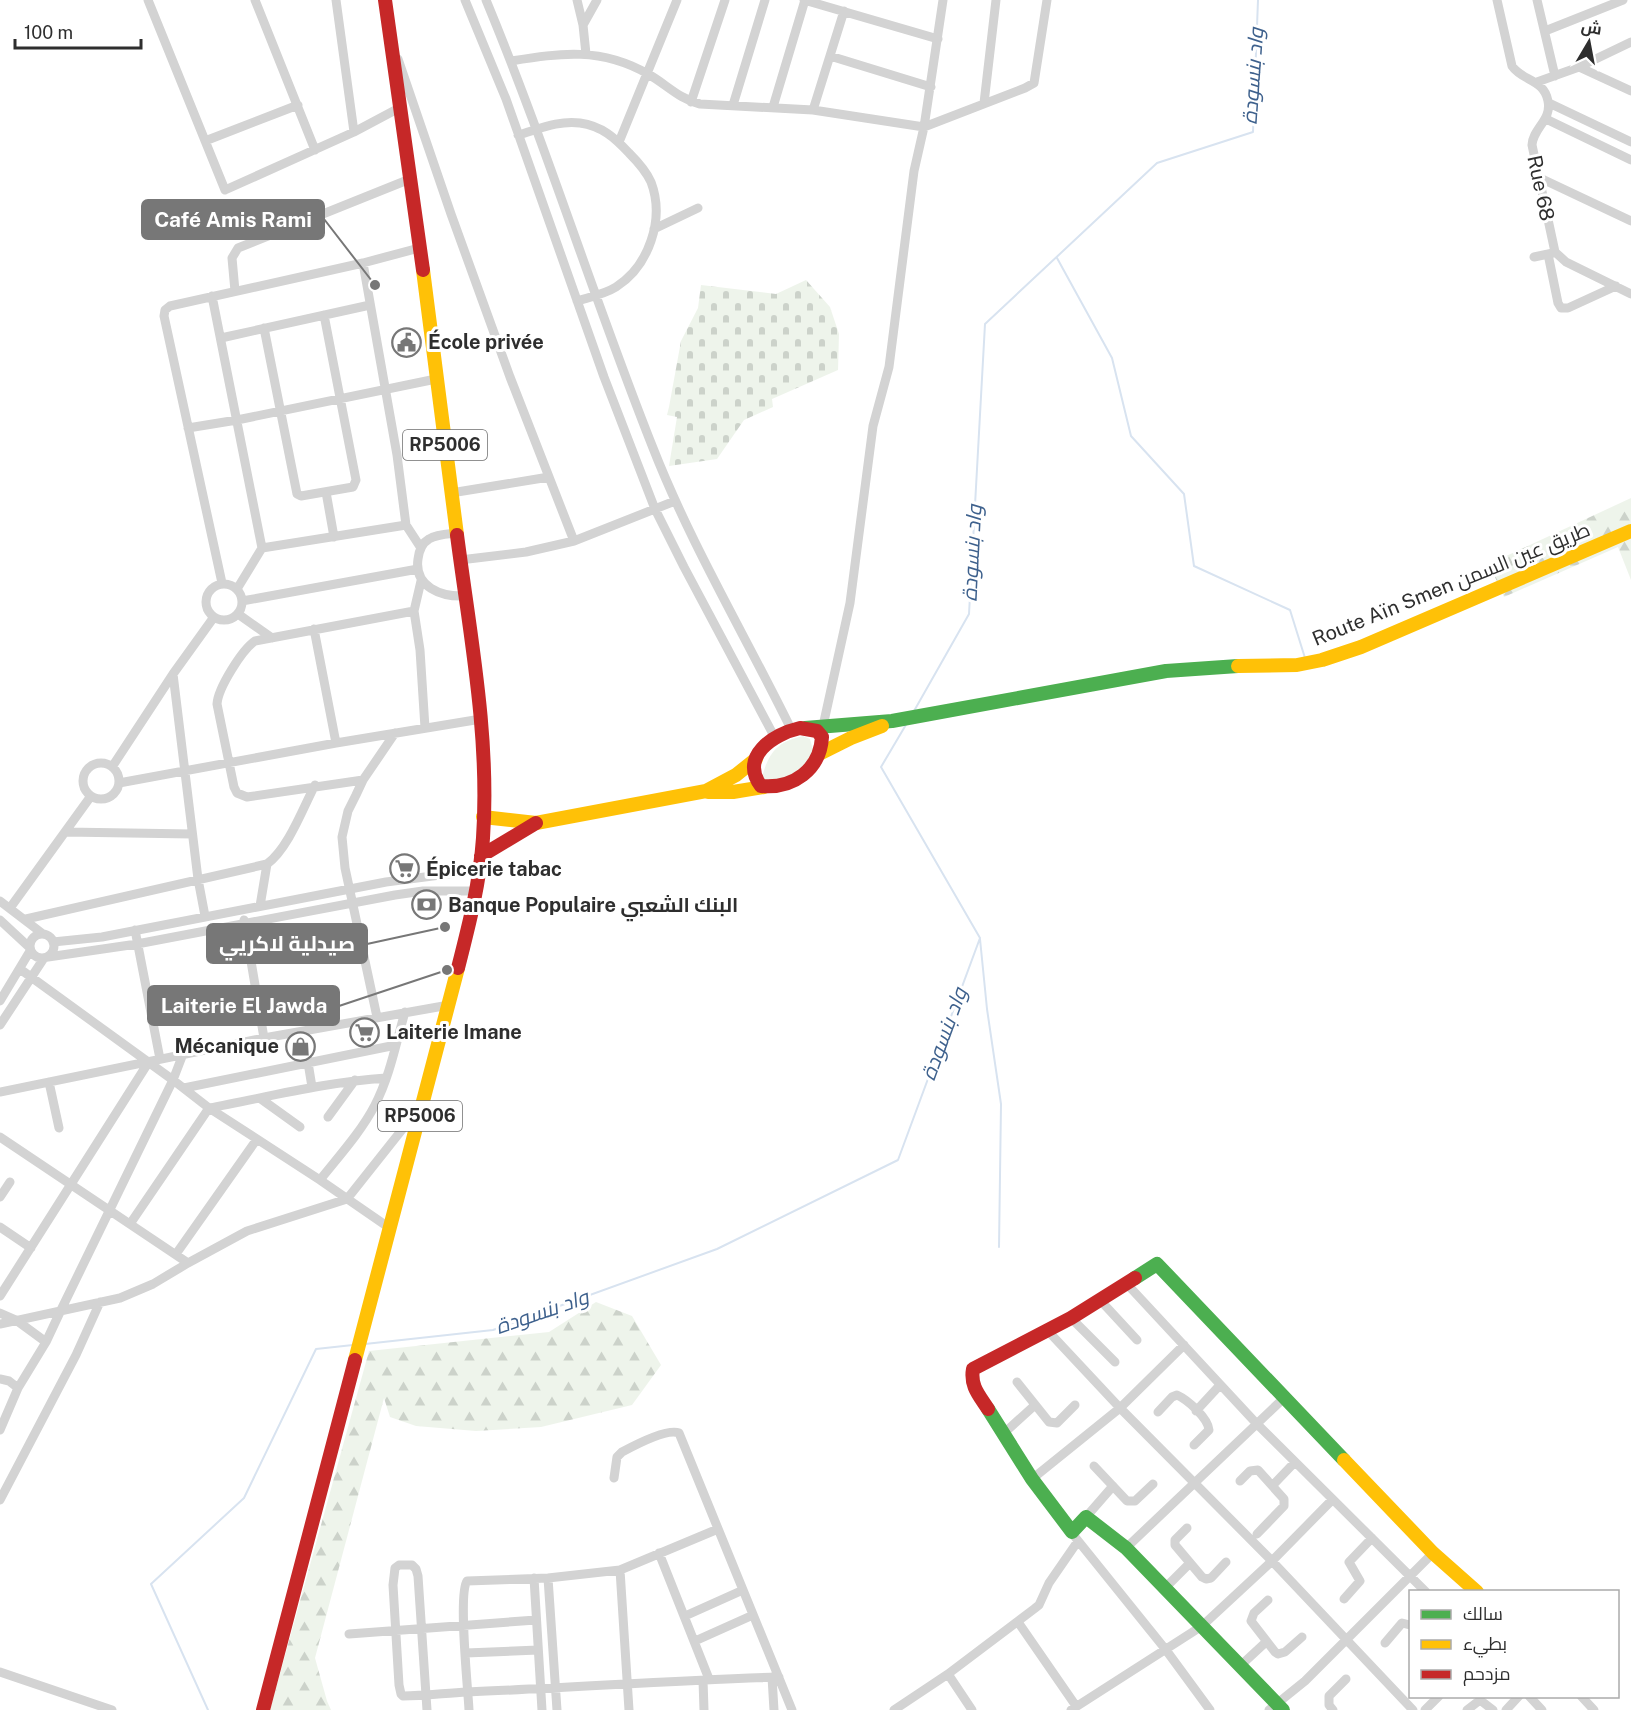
<svg xmlns="http://www.w3.org/2000/svg" width="1631" height="1710" viewBox="0 0 1631 1710" font-family="'Public Sans',Cairo,sans-serif">
	<style>
		.forest { fill: url(#forest-firs) }
		.cemetery { fill: url(#cemetery-stones) }
		.park { fill: #eef4eb }
		.lines { fill: none; stroke-linecap: round; stroke-linejoin: round }
		.stream { stroke: #d8e3f0; stroke-width: 2 }
		.street { stroke: #d3d3d3; stroke-width: 9 }
		.fast { stroke: #4caf50; stroke-width: 14 }
		.slow { stroke: #ffc107; stroke-width: 14 }
		.jam { stroke: #c62828; stroke-width: 14 }
		.labels { text-anchor: middle; stroke-width: 6; stroke-linejoin: round; paint-order: stroke }
		.shield { fill: #fff; stroke: #6d6d6d; stroke-width: 1.5 }
		.shield-label { font-size: 18px; font-weight: bold; fill: #2e2e2e }
		.street-label { font-size: 20px; fill: #2e2e2e; stroke: #fff }
		.poi-label { font-size: 20px; font-weight: bold; fill: #2e2e2e; stroke: #fff; text-anchor: start }
		.water-label { font-size: 21px; font-style: italic; fill: #3e618d; stroke: #fff }
		.leader { fill: none; stroke: #777; stroke-width: 2 }
		.callout-dot { fill: #777; stroke: #fff; stroke-width: 2 }
		.callout { fill: #777; stroke: #777; stroke-width: 2 }
		.callout-label { font-size: 21px; text-anchor: middle; font-weight: bold; fill: #fff }
	</style>
	<defs>
		<pattern id="forest-firs" width="22" height="20" patternUnits="userSpaceOnUse" patternTransform="scale(1.5)"><rect width="22" height="20" fill="#eef4eb"/><path d="M5 1l3.5 6h-7zM16 11l3.5 6h-7z" fill="#ccd2ca"/></pattern>
		<pattern id="cemetery-stones" width="16" height="16" patternUnits="userSpaceOnUse" patternTransform="scale(1.5)"><rect width="16" height="16" fill="#eef4eb"/><path d="M2 7V4a2 2 0 0 1 4 0v3zM10 15v-3a2 2 0 0 1 4 0v3z" fill="#ccd2ca"/></pattern>
	</defs>
	<rect width="100%" height="100%" fill="#fff"/>
	<path class="forest" d="M1631 498V580L1618 547 1504 597 1489 564Z
		M596 1302 632 1316 661 1365 632 1405 541 1427 476 1431 416 1426 390 1417 384 1398 315 1658 327 1701 331 1710H270L369 1351 549 1332Z"/>
	<path class="cemetery" d="M806 280 830 307 839 334 838 370 772 399 773 407 744 420 717 459 669 466 677 417 667 415 669 407 681 341 698 308 701 285 776 294Z"/>
	<path class="park" d="M803 736 810 739 813 750 812 761 791 781 768 785 762 777C769 752 777 742 803 736Z"/>
	<g class="lines">
		<path class="stream" d="M1057 258 1112 358 1131 436 1184 494 1194 566 1290 610 1305 658
			M914 711 969 614 985 324 1157 163 1253 132 1258 0
			M980 939 987 1009 1001 1104 999 1247
			M365 1344 493 1330 717 1249 898 1160 980 938 881 767 907 723
			M208 1710 151 1584 244 1498 316 1349 353 1345"/>
		<path class="street" d="M148 0 225 190 354 132 401 107
			M255 0 315 150
			M336 0 354 132
			M465 0 506 99 604 377 655 509 684 567 774 736
			M486 0C547 147 594 300 653 448 691 545 745 635 791 729
			M577 0 583 25 586 54
			M804 0 938 39
			M1497 0 1512 66C1522 81 1544 79 1548 101 1552 120 1533 128 1532 145L1555 252 1566 262 1631 294
			M1537 0 1555 76
			M583 25 597 0
			M1545 31 1623 0
			M830 56 931 87
			M398 59 451 214 510 377 574 541
			M511 61C561 53 601 47 648 74 666 84 679 99 700 104L813 110 924 127 1025 88 1034 83 1047 0
			M1579 67 1631 91
			M1537 82 1579 67 1631 42
			M691 102 725 0
			M984 103 996 0
			M1549 103 1631 142
			M733 105 765 0
			M773 107 805 0
			M813 110 844 11
			M1546 119 1631 160
			M518 135C539 129 559 120 580 123 602 126 615 138 629 153 638 162 646 171 651 182 665 219 649 266 616 287 605 294 590 297 577 301
			M205 141 298 105
			M619 142 677 0
			M1540 178 1631 221
			M654 229 698 208
			M1548 254 1558 303 1561 308H1568L1616 286
			M1534 257 1553 253
			M363 263 397 455 406 525 421 548
			M235 291 232 258 238 248 410 179
			M212 296 262 548 237 589
			M264 328 297 494 301 496 353 487 356 480 324 315
			M221 338 370 305
			M188 428 237 420 436 379
			M326 492 334 537
			M451 493 549 477
			M457 533C448 534 437 534 429 539 422 543 419 551 418 559 414 587 441 597 465 596
			M262 548 406 525
			M460 560 526 552 574 541 675 501
			M421 581 414 611 420 650 425 728
			M222 583 164 316 165 310 170 306 363 263 419 248
			M206 602a18 18 0 1 1 36 0a18 18 0 1 1-36 0Z
			M242 601 418 569
			M238 614 272 638
			M314 629 336 743
			M173 674 198 879 205 916
			M823 726 850 603 873 426 889 367 914 171 924 127 943 0
			M83 781a18 18 0 1 1 36 0a18 18 0 1 1-36 0Z
			M112 767 173 674 214 617
			M363 780 247 797 237 793 234 787 217 704C218 688 242 650 255 641L414 611
			M119 783 336 743 481 719
			M66 832 192 834
			M0 901 43 934
			M260 906 267 864
			M10 908 91 796
			M26 919 267 864C288 849 303 808 315 785
			M0 920 29 947
			M244 920 264 1038
			M135 930 160 1059
			M30 946a12 12 0 1 1 24 0a12 12 0 1 1-24 0Z
			M53 942 102 937 386 882 479 870
			M48 957 137 944 395 895 423 891H476
			M20 969 173 1080 209 1108 320 1180 391 1229
			M0 1001 30 951
			M377 1017 345 868 342 837 348 811 356 795 363 780 395 733
			M0 1025 44 958
			M303 1032 312 1087
			M49 1082 59 1128
			M184 1088 396 1045
			M0 1092 264 1038 449 1005
			M261 1099 300 1127
			M328 1117 355 1080
			M0 1137 188 1263 247 1231 347 1199 420 1107
			M320 1180C339 1156 361 1132 375 1105 390 1076 396 1043 405 1012
			M0 1197 10 1182
			M130 1224 209 1108C268 1097 326 1082 386 1078
			M0 1227 31 1248
			M176 1254 257 1139
			M1126 1283 1256 1423 1426 1592
			M0 1296 148 1063
			M1100 1300 1137 1340
			M0 1313 16 1320 46 1342
			M1071 1318 1115 1362
			M0 1324 120 1298 153 1284 188 1263
			M1048 1331 1120 1408 1272 1561 1413 1710
			M0 1379 9 1381 18 1388
			M1017 1382 1049 1422 1057 1423 1075 1405
			M1196 1411 1220 1385
			M1158 1412 1172 1397 1177 1395C1188 1400 1208 1418 1209 1430L1194 1445
			M0 1430 18 1388 46 1342 61 1310 173 1080 183 1054
			M1003 1434 1035 1405
			M1094 1466 1127 1501H1135L1153 1484
			M614 1478 617 1457 622 1452C635 1445 667 1428 679 1433L792 1710
			M1032 1479 1120 1408 1184 1345
			M1240 1481 1250 1471 1258 1470 1284 1499V1506L1257 1534
			M1273 1485 1295 1462
			M0 1500 76 1355 100 1302
			M1086 1517 1113 1486
			M1187 1528 1175 1540V1545L1202 1577 1206 1579 1211 1578 1226 1562
			M1075 1537 1166 1650 1210 1710
			M1126 1548 1284 1398
			M659 1553 709 1679
			M620 1570 629 1710
			M534 1578 542 1710
			M548 1578 557 1710
			M1164 1589 1190 1563
			M1344 1599 1360 1581 1349 1562 1372 1538
			M1268 1600 1254 1613 1251 1621 1275 1652 1278 1654 1285 1652 1302 1637
			M685 1616 743 1590
			M1018 1622 1076 1706
			M349 1634 536 1620
			M695 1641 753 1615
			M1385 1643 1402 1623 1410 1625
			M466 1653 538 1650
			M1239 1667 1266 1642
			M0 1672 112 1710
			M948 1674 972 1710
			M772 1677 774 1710
			M703 1680 704 1710
			M1529 1696 1542 1710
			M1581 1696 1594 1710
			M427 1710 418 1576 416 1569 412 1565H399L395 1568 393 1585 399 1685 401 1694 403 1696C424 1696 446 1693 467 1692 571 1688 675 1680 779 1677
			M469 1710C468 1689 458 1594 467 1581L548 1578 620 1570 718 1529
			M894 1710 948 1674 1034 1609 1039 1605 1049 1583 1078 1541
			M1071 1710 1202 1626 1272 1561 1332 1500
			M1269 1710 1305 1681 1433 1553
			M1333 1710 1329 1705V1696L1346 1679
			M1425 1710 1439 1696
			M1467 1710 1480 1700 1493 1710
			M1506 1710 1519 1696"/>
		<path class="fast" d="M805 728 892 721 1166 671 1238 666
			M1135 1278 1157 1264 1344 1460
			M988 1409 1032 1479 1072 1532 1086 1517 1126 1548 1283 1710"/>
		<path class="slow" d="M423 270 457 535
			M1238 666 1297 665 1322 660 1361 647 1631 531
			M819 754 851 738 882 726
			M708 792H733L764 787
			M483 817 536 823 706 791 736 775 756 759
			M355 1360 458 968
			M1344 1460 1433 1553 1477 1592"/>
		<path class="jam" d="M385 0 423 270
			M457 535C470 635 490 737 483 838 480 882 469 925 458 968
			M800 728 817 731 822 737C820 770 793 789 761 786 739 757 773 734 800 728Z
			M481 856 536 823
			M988 1409C979 1395 970 1386 973 1369L1071 1318 1135 1278
			M263 1710 355 1360"/>
	</g>
	<defs>
		<symbol id="civic-ring" viewBox="-11 -11 22 22"><circle r="9.5" fill="#fff" stroke="#777" stroke-width="1.5"/><path d="M-.6-6.5H3V-4.5H.6V-3L4-1V1h2V6H-6V1h2V-1L-.6-3ZM-1.2 2.5V6h2.4V2.5Z" fill="#777"/></symbol>
		<symbol id="supermarket-ring" viewBox="-11 -11 22 22"><circle r="9.5" fill="#fff" stroke="#777" stroke-width="1.5"/><path d="M-6-5.5h2.5l.6 2H6L4.5 2H-2.5L-4.4-4H-6ZM-1.5 3.2a1.3 1.3 0 1 0 .1 0ZM3 3.2a1.3 1.3 0 1 0 .1 0Z" fill="#777"/></symbol>
		<symbol id="bank-ring" viewBox="-11 -11 22 22"><circle r="9.5" fill="#fff" stroke="#777" stroke-width="1.5"/><path d="M-6-4H6V4H-6ZM0-2.3a2.3 2.3 0 1 0 0 4.6a2.3 2.3 0 1 0 0-4.6Z" fill="#777"/></symbol>
		<symbol id="shop-ring" viewBox="-11 -11 22 22"><circle r="9.5" fill="#fff" stroke="#777" stroke-width="1.5"/><path d="M-5-2.5h2.3a2.7 3.5 0 0 1 5.4 0H5L5.5 6h-11ZM-1.5-2.5h3a1.5 2.3 0 0 0-3 0Z" fill="#777"/></symbol>
	</defs>
	<g fill-rule="evenodd">
		<use href="#civic-ring" x="390" y="326" width="33" height="33"/>
		<use href="#supermarket-ring" x="388" y="852" width="33" height="33"/>
		<use href="#bank-ring" x="410" y="888" width="33" height="33"/>
		<use href="#supermarket-ring" x="348" y="1016" width="33" height="33"/>
		<use href="#shop-ring" x="284" y="1030" width="33" height="33"/>
	</g>
	<g class="labels">
		<g class="shield">
			<rect x="403" y="430" width="84" height="30" rx="4.5"/>
			<rect x="378" y="1101" width="84" height="30" rx="4.5"/>
		</g>
		<g class="shield-label">
			<text x="445" y="451">RP5006</text>
			<text x="420" y="1122">RP5006</text>
		</g>
		<g class="street-label">
			<text transform="translate(1541 188) rotate(78)" y="7">Rue 68</text>
			<text transform="translate(1451 584) rotate(-22)" y="7">Route Aïn Smen طريق عين السمن</text>
		</g>
		<g class="poi-label">
			<text x="428" y="349">École privée</text>
			<text x="426" y="876">Épicerie tabac</text>
			<text x="448" y="912">Banque Populaire البنك الشعبي</text>
			<text x="386" y="1039">Laiterie Imane</text>
			<text x="279" y="1053" text-anchor="end">Mécanique</text>
		</g>
		<g class="water-label">
			<text transform="translate(1253 76) rotate(-86)" y="7">واد بنسودة</text>
			<text transform="translate(972 553) rotate(-87)" y="7">واد بنسودة</text>
			<text transform="translate(944 1034) rotate(-70)" y="7">واد بنسودة</text>
			<text transform="translate(542 1312) rotate(-19)" y="7">واد بنسودة</text>
		</g>
	</g>
	<path class="leader" d="M375 285L324 219M445 927L367 944M447 970L339 1006"/>
	<g class="callout-dot">
		<circle cx="375" cy="285" r="6"/>
		<circle cx="445" cy="927" r="6"/>
		<circle cx="447" cy="970" r="6"/>
	</g>
	<g class="callout">
		<rect x="142" y="200" width="182" height="39" rx="6"/>
		<rect x="207" y="924" width="160" height="39" rx="6"/>
		<rect x="148" y="986" width="191" height="39" rx="6"/>
	</g>
	<g class="callout-label">
		<text x="233" y="227">Café Amis Rami</text>
		<text x="287" y="951">صيدلية لاكريي</text>
		<text x="244" y="1013">Laiterie El Jawda</text>
	</g>
	<rect x="1409" y="1590" width="210" height="108" fill="#ffffff" stroke="#ababab" stroke-width="1.5"/>
	<rect x="1421" y="1610" width="30" height="9" fill="#4caf50" stroke="#ababab" stroke-width="1.5"/>
	<text x="1463" y="1620" font-size="18" fill="#2e2e2e">سالك</text>
	<rect x="1421" y="1640" width="30" height="9" fill="#ffc107" stroke="#ababab" stroke-width="1.5"/>
	<text x="1463" y="1650" font-size="18" fill="#2e2e2e">بطيء</text>
	<rect x="1421" y="1670" width="30" height="9" fill="#c62828" stroke="#ababab" stroke-width="1.5"/>
	<text x="1463" y="1680" font-size="18" fill="#2e2e2e">مزدحم</text>
	<g transform="translate(1589 42) rotate(10)" stroke="#ffffff" stroke-width="4.5" paint-order="stroke">
	<path d="M0-4.5L10 22L0 15L-10 22Z" fill="#2e2e2e"/>
	<text y="-9" font-size="16" font-weight="bold" text-anchor="middle" fill="#2e2e2e">ش</text>
	</g>
	<path d="M15 39v9h126v-9" fill="none" stroke="#2e2e2e" stroke-width="3"/>
	<text x="24" y="39" font-size="18" fill="#2e2e2e" stroke="#ffffff" stroke-width="4.5" paint-order="stroke">100 m</text>
</svg>
